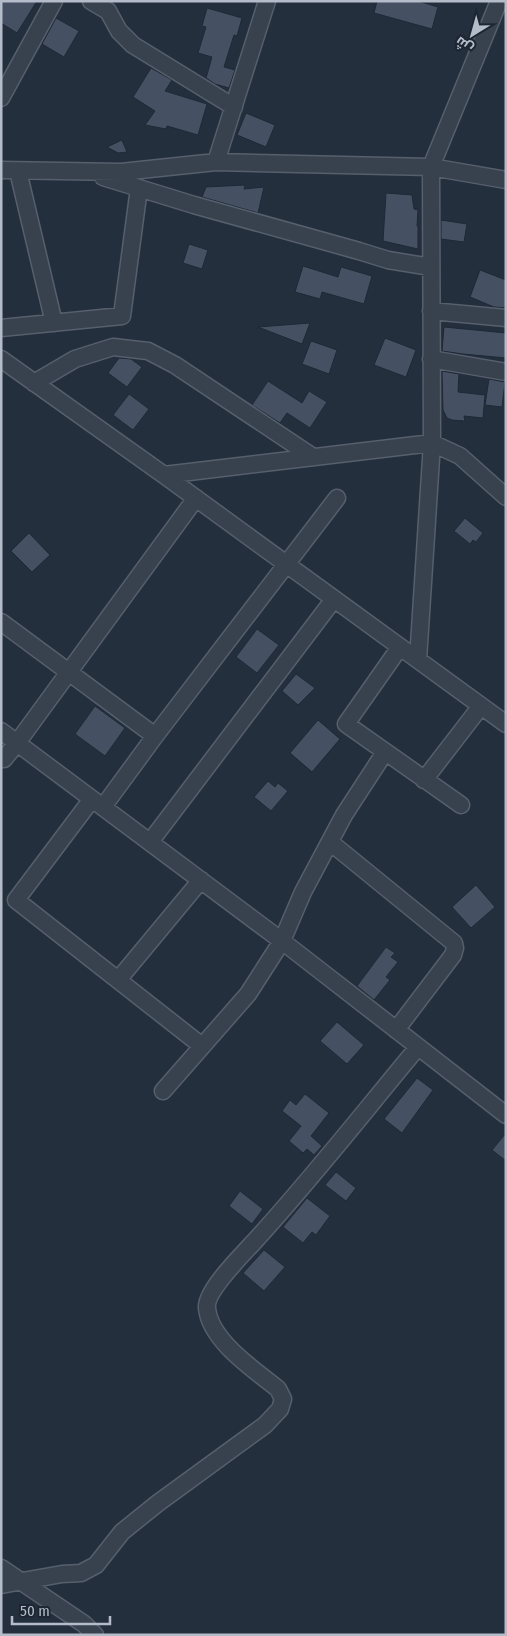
<svg xmlns="http://www.w3.org/2000/svg" width="507" height="1636" viewBox="0 0 507 1636" font-family="'Fira Sans Condensed',Cairo,sans-serif">
	<style>
		.building { fill: #455162; stroke: #1f2835 }
		.lines { fill: none; stroke-linecap: round; stroke-linejoin: round }
		.minor-casing { stroke: #565f6c; stroke-width: 19 }
		.minor { stroke: #38414e; stroke-width: 16 }
	</style>
	<rect width="100%" height="100%" fill="#242f3e"/>
	<path class="building" d="M1 1H37L17 33 1 23Z
		M377 1H418L438 7 432 29 374 13Z
		M207 8 242 18 237 36 234 35 224 67 235 70 229 88 215 84 206 78 212 57 198 53 206 27 202 26Z
		M56 18 79 31 64 57 42 44Z
		M151 68 172 80 165 91 207 104 198 135 167 126 166 129 145 125 155 111 133 97Z
		M246 113 275 125 266 147 237 135Z
		M122 140 127 152 118 153 107 147Z
		M245 185 244 189 264 187 258 213 202 197 206 187Z
		M386 193 412 195 414 209 418 210 417 226H418V249L383 241Z
		M441 220 467 224 464 242 441 239Z
		M189 244 208 250 202 269 183 263Z
		M303 266 338 277 341 267 372 276 364 304 322 292 320 299 295 292Z
		M480 270 506 280V308L494 307 470 297Z
		M310 323 302 344 258 327Z
		M444 327 506 333V358L463 354 442 351Z
		M385 338 416 350 406 377 374 365Z
		M311 341 337 350 329 374 302 364Z
		M119 358 131 359 142 367 127 387 108 373Z
		M442 371 459 374 458 392 485 395 483 418 464 416 465 421 452 420 447 418 443 410Z
		M489 379 505 382 502 407 485 405Z
		M268 381 302 403 309 391 327 402 310 428 287 413 280 423 252 405Z
		M129 394 149 409 133 430 113 415Z
		M465 518 483 533 476 542 473 540 470 544 454 531Z
		M29 533 50 555 32 572 11 551Z
		M257 629 279 645 257 673 236 657Z
		M296 674 315 688 298 705 282 691Z
		M95 706 125 728 105 756 75 734Z
		M318 720 340 739 312 772 290 753Z
		M268 781 275 787 278 783 288 791 271 811 254 797Z
		M476 885 495 907 471 928 452 907Z
		M386 947 395 953 391 957 398 962 386 977 390 980 374 1000 357 986Z
		M337 1022 364 1045 347 1064 320 1041Z
		M417 1078 433 1090 402 1133 384 1119Z
		M305 1094 329 1113 311 1136 322 1146 314 1155 307 1149 303 1153 289 1141 301 1126 282 1111 290 1100 296 1105Z
		M506 1133V1161L492 1150Z
		M336 1172 356 1188 346 1201 325 1185Z
		M240 1191 263 1209 252 1224 229 1206Z
		M307 1198 330 1216 316 1235 312 1232 303 1243 283 1227Z
		M264 1250 285 1267 264 1291 243 1273Z"/>
	<g class="lines">
		<defs>
			<path id="minor" d="M91 1 108 11 119 31 133 45 234 107
				M1 98 54 1
				M216 162 267 1
				M1 170 121 172 216 162 431 167 506 180
				M18 171 54 323
				M103 177 194 205 359 251 388 260 431 267
				M431 311 506 318
				M1 328 122 316 139 188
				M1 359 164 475 506 724
				M431 359 506 372
				M34 383 75 359 113 347 148 351 175 365 313 457
				M164 475 432 443 460 456 506 497
				M1 622 155 736
				M400 647 346 724 461 805
				M418 660 432 443 431 167 499 1
				M1 731 282 941 506 1115
				M1 759H4L17 743 196 498
				M424 780 481 706
				M92 799 16 900 202 1046
				M103 807 155 736 337 498
				M150 842 334 599
				M330 842 454 943 455 948 453 955 396 1030
				M118 980 201 880
				M163 1091 248 994 282 941 303 892 344 815 385 752
				M1 1568 84 1624 95 1635
				M1 1585 62 1574 81 1573 96 1565 122 1532 158 1503 265 1425 280 1409 283 1399 278 1389C255 1370 210 1341 207 1308 205 1292 240 1257 252 1244 310 1181 363 1113 418 1047"/>
		</defs>
		<use href="#minor" class="minor-casing"/>
		<use href="#minor" class="minor"/>
	</g>
	<rect width="507" height="1636" fill="none" stroke="#b4bcc9" stroke-width="5"/>
	<g transform="translate(472 35) rotate(217)" stroke="#1d2633" stroke-width="4" paint-order="stroke">
	<path d="M0-4L9 19L0 12L-9 19Z" fill="#b4bcc9"/>
	<text y="-8" font-size="14" font-weight="bold" text-anchor="middle" fill="#b4bcc9">ش</text>
	</g>
	<path d="M12 1616v8h98v-8" fill="none" stroke="#b4bcc9" stroke-width="2.5"/>
	<text x="20" y="1616" font-size="15" fill="#b4bcc9" stroke="#1d2633" stroke-width="4" paint-order="stroke">50 m</text>
</svg>
